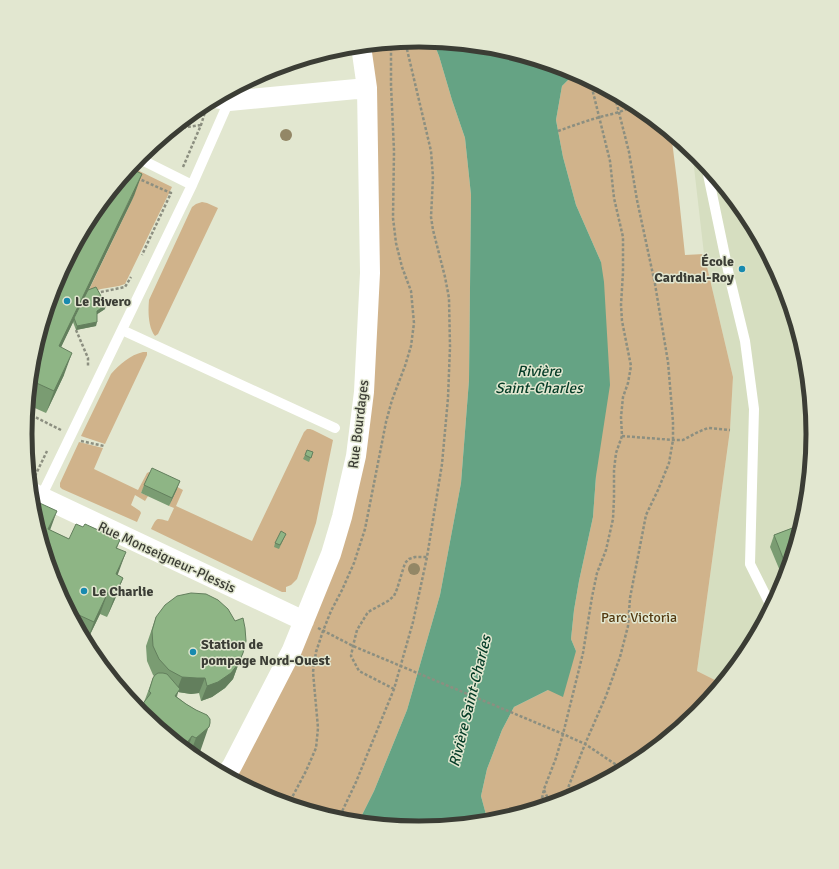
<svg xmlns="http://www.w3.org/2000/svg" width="839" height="869" viewBox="0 0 839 869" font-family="Signika,sans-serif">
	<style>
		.built { fill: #d6dec0 }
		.green { fill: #d0b38b }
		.water { fill: #65a384 }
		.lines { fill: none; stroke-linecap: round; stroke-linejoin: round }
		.path { stroke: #8c8f80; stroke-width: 2.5; stroke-dasharray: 3 2; stroke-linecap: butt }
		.service { stroke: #fff; stroke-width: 10 }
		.minor { stroke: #fff; stroke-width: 20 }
		.tree { fill: #938766 }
		.wall { fill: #7a9c72 }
		.shaded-wall { fill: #637f5d }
		.building { fill: #8eb585; stroke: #637f5d }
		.poi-dot { fill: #188aaf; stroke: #e2e7d0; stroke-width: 1.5 }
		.labels { text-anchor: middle; stroke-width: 3; stroke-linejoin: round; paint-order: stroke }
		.poi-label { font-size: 14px; font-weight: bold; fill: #3b3d35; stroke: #e2e7d0; text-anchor: start }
		.street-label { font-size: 14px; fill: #3b3d35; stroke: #e2e7d0 }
		.park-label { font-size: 14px; fill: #533910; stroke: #e2e7d0 }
		.water-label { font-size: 15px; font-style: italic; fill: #053c27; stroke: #e2e7d0 }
		.rim { fill: none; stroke: #3b3d35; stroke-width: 5 }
	</style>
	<rect width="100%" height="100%" fill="#e2e7d0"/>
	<path class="built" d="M692 150 699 156 748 216 784 284 806 358 814 435 806 512 784 586 747 654 723 684 697 671 730 430 733 377 704 254Z"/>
	<path class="green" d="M420 40 433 41 439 56 452 100 465 138 471 195 469 380 461 483 440 595 407 710 374 791 358 823 342 821 268 799 225 776 331 554 364 392 361 46Z
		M578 74 629 101 632 109 640 108 671 133 678 189 685 255 704 254 733 377 730 430 697 671 723 684 698 714 638 763 570 799 496 821 488 822 481 796 487 769 502 730 514 707 548 690 576 651 571 639 574 610 579 581 593 517 596 476 601 262 576 205 563 157 556 120 562 86 569 79 579 77Z
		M131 167 172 187 125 284 119 286 101 289 87 294 134 196 115 187Z
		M202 202 207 203 218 208 158 334 155 336C148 327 148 311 149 300L192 207 196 204Z
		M143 352H147V355L105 444 81 436 111 374C120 364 130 355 143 352Z
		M307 429H310L313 430 333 440 316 523 297 579 291 585 286 587V592H282L151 529C157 517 156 518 168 521L174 508 169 506 177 489 149 476 141 493 148 496 145 501 135 495 131 505 140 511 141 513 137 522 62 489 60 487V483L79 442 103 448 94 469 138 490 147 473 149 472 183 490 176 506 252 541 304 432Z"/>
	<path class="water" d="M433 41 497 48 571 70 578 74 579 77 569 79 562 86 556 120 563 157 576 205 601 262 604 282 610 385 596 476 593 517 579 581 574 610 571 639 576 651 563 697 548 690 514 707 502 730 487 769 481 796 488 822 419 829 358 823 374 791 407 710 440 595 461 483 469 380 471 195 465 138 452 100 439 56Z"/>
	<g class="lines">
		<path class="path" d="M173 129 201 125
			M558 131C572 126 586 121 600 117 611 114 625 112 634 104
			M183 167 201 125 205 112
			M137 178 171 193 142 255
			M96 293 125 287 131 277
			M76 330 88 358V366
			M27 413 61 430
			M622 436 673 440H683L698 432 708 428 730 430
			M81 441 104 446
			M35 476 47 451
			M318 628 353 646 563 734 585 744 624 770
			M394 689 359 671 351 656 353 646 357 630 368 612 388 601 394 596 397 589 405 563 409 559 415 557H427
			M544 790 551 805
			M563 801 585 744 606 696 620 657 628 626 630 598 646 515 658 490 669 463 673 440V422L668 362 655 284 637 200 629 152 614 93
			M288 805 306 771 316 748 318 728 313 672 314 665 316 652 323 631 331 611 342 590 354 563 365 529 386 422 392 400 405 366 411 346 414 323 411 291 402 267 396 243 393 218 394 151 391 85V43
			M540 808 544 789 556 758 563 734 583 653 592 597 597 573 606 550 613 519 614 498V470L616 453 622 436 621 417 623 397 628 383 631 366 622 321 621 305 623 272V237L614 198 610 161 590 80
			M338 820 356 782 394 689 413 622 427 557 442 464 448 398 450 347 449 298 445 277 433 230 431 217 433 177 431 151 405 41"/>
		<path class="service" d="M138 158 192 185
			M706 165 729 275 745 341 754 409 750 564 772 608
			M122 330 335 428
			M41 497 192 185 229 101"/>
		<path class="minor" d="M216 98 229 101 367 88
			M31 492 304 621
			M225 776 232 766 292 650 331 554 342 517 356 456 364 392 370 273 367 88 361 46"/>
	</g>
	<g class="tree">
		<circle cx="286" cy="135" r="6"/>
		<circle cx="414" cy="569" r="6"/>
	</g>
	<path class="wall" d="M134 196 88 290 105 309 97 314 96 326 76 330 73 322 61 347 64 375 46 413 28 405 33 357Z
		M735 200 747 215 737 216Z
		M313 452 309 462 303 459 305 455Z
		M144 485 177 489 169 506 141 493Z
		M803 524 785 583 770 547 774 535Z
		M83 527 120 540 117 548 118 575 123 578 115 599 107 617 100 614 86 643 55 585 50 530 69 539Z
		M286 534 279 549 274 547 275 543Z
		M156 617 243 653 237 668 233 679 225 688 212 697 201 701 199 693 191 694 178 692 177 697 186 704 196 710 200 752 198 757 196 759 140 713 153 678 154 676 153 675 147 661 146 646Z"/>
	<path class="shaded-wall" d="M142 174 134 196 51 368 59 346Z
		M739 208H741L747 215 737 216Z
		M106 305 105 309 96 315 97 311Z
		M97 322 96 326 76 330 77 326Z
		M72 353 64 375 46 413 54 391Z
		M180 481 177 489 169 506 172 498Z
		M57 511 49 533 48 529Z
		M126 552 118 574 109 593 116 574Z
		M123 578 115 599 107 617 115 595Z
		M108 592 100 614 86 643 94 622Z
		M243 653 237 668 233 679 225 688 212 697 201 701 207 686Z
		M182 677 205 678 199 693 191 694 178 692 169 718 176 692Z
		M210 723 200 752 198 757 196 759 190 754 196 738Z
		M192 736 187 751 190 747 188 752 184 749 186 744Z"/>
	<path class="building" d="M130 168 142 174 59 346 72 353 54 391 30 380 33 357 55 283 92 215Z
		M96 287 106 305 97 311V322L77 326 74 318 88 290Z
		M307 450 313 452 311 458 305 455Z
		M152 468 180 481 172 498 144 485Z
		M31 499 57 511 48 529 69 539 76 524 83 527 85 524 120 540 116 548 126 552 116 574 123 578 115 595 108 592 94 622 68 610 55 585 33 511Z
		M803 524 788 571 774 535Z
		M281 531 286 534 280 545 275 543Z
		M191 593 206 594 218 600 228 609 235 621 243 618 245 628 246 641 243 653 238 664 231 673 218 682 207 686 205 678H197L182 677 169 670 159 659 153 646 152 631 156 617 165 605 177 596Z
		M158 673H163L167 674 180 689 175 696 186 704 196 710 207 715 210 719V723L209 727 196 738 192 736 186 744 190 747 187 751 140 713 138 710 151 693 149 691 153 678 155 675Z"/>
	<g class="poi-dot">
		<circle cx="742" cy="269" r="4"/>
		<circle cx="67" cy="301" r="4"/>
		<circle cx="84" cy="591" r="4"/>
		<circle cx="193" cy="652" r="4"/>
	</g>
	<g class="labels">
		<g class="poi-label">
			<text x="734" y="266" text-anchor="end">École<tspan x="734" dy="16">Cardinal-Roy</tspan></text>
			<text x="75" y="306">Le Rivero</text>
			<text x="92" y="596">Le Charlie</text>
			<text x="201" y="649">Station de<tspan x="201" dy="16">pompage Nord-Ouest</tspan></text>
		</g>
		<g class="street-label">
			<text transform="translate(358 424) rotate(-83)" y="5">Rue Bourdages</text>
			<text transform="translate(167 557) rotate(25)" y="5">Rue Monseigneur-Plessis</text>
		</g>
		<g class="park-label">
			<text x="639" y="622">Parc Victoria</text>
		</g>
		<g class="water-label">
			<text x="539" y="376">Rivière<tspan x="539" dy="17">Saint-Charles</tspan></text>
			<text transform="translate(470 701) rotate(-76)" y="5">Rivière Saint-Charles</text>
		</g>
	</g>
	<path d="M0 0H839V869H0ZM32 434a387 387 0 1 1 774 0a387 387 0 1 1-774 0Z" fill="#e2e7d0" fill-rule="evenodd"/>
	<path class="rim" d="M32 434a387 387 0 1 1 774 0a387 387 0 1 1-774 0Z"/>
</svg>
